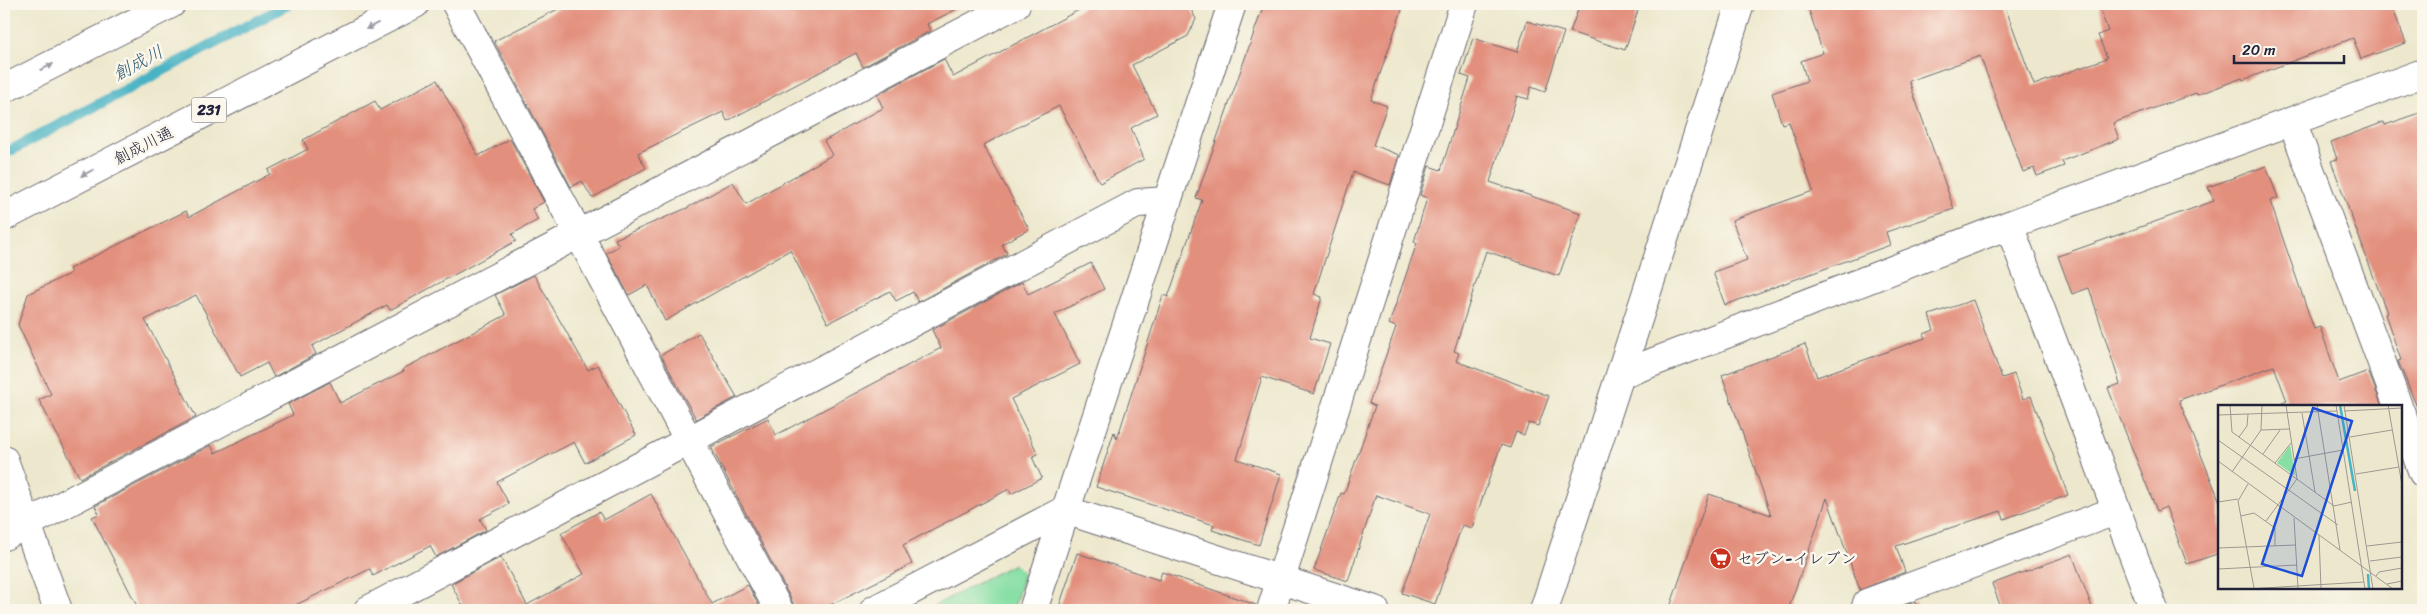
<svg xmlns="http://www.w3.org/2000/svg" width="2427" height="614" viewBox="0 0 2427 614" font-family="Sriracha,'Klee One',sans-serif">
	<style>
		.green { fill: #87dfa4; stroke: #548070 }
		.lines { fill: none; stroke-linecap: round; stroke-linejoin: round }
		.stream { stroke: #48b3c5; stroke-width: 11 }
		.building { fill: #e38f7d }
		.minor-casing { stroke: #69676e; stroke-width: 30 }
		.highway-casing { stroke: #69676e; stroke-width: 30 }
		.minor { stroke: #fff; stroke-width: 28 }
		.highway { stroke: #fff; stroke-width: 28 }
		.oneway { fill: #9c9ca7 }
		.labels { text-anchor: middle; stroke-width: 5; stroke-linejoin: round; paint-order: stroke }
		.shield { fill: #fbf7ec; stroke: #636270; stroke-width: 1 }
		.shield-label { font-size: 15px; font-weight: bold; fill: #22223b }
		.street-label { font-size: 16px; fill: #22223b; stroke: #fbf7ec }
		.poi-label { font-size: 16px; fill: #22223b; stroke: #fbf7ec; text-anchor: start }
		.water-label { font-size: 18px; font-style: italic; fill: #315c72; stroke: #fbf7ec }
		.inset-river { fill: none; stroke: #48b3c5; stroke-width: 2.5 }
		.inset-road { fill: none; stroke: #9c9993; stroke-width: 1 }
		.view { fill: #1d4ed8; fill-opacity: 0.15; stroke: #1d4ed8; stroke-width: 2.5 }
		.inset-edge { fill: none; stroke: #22223b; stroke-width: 2.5 }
	</style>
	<rect width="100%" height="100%" fill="#fbf7ec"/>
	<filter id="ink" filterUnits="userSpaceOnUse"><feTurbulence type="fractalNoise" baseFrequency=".02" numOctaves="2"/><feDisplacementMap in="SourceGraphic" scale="10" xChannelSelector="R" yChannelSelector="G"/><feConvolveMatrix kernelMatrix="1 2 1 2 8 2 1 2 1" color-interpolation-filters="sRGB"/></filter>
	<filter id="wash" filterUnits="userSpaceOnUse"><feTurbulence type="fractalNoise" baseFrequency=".0096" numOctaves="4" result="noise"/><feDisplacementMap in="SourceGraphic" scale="20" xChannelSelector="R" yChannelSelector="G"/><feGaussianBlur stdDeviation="1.12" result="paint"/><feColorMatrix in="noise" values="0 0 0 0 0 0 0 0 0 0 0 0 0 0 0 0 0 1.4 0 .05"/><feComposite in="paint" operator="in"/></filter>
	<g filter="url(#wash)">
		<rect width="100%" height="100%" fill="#ede8cd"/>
		<path class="green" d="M1014 564 1024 574 1013 610H926Z"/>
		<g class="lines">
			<path class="stream" d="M4 154 289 4"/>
		</g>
		<g id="blocks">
			<path class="building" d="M568 4H967L927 24 930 31 863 67 856 53 727 121 723 112 638 153 646 168 592 198 582 181 571 187 494 41Z
				M1090 4H1188L1196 19 1188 36 1132 65 1157 114 1131 128 1144 159 1100 183 1059 106 983 145 1029 229 1002 244 1007 254 918 302 913 292 896 301 890 291 828 323 790 250 665 321 647 285 629 295 606 253 619 246 615 239 687 208 733 182 746 204 832 155 824 141 883 108 877 95 944 59 953 77Z
				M1264 4H1404L1371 100 1387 106 1373 145 1399 155 1390 185 1353 172 1314 294 1322 297 1310 338 1330 344 1314 394 1262 377 1237 459 1281 474 1259 545 1212 530 1214 525 1096 487 1114 432 1117 439 1163 295 1168 297 1202 200 1196 198Z
				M1580 4H1640L1625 50 1570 32Z
				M1807 4H2004L2034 85 2107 58 2098 35 2108 31 2098 4H2391L2406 43 2361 59 2353 38 2243 80 2242 78 2197 95 2196 93 2113 123 2119 139 2062 161 2064 166 2037 176 2034 168 2023 172 1980 56 1909 81 1954 209 1886 232 1890 245 1725 305 1713 272 1747 260 1732 220 1813 191 1789 122 1782 124 1772 93 1807 81 1801 61 1823 53Z
				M1527 21 1564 32 1545 92 1531 87 1528 99 1517 96 1490 182 1581 213 1559 276 1486 251 1454 351 1459 353 1456 361 1549 396 1538 426 1529 423 1524 435 1516 432 1510 448 1501 445 1472 528 1462 525 1435 604 1402 593 1430 514 1376 495 1348 581 1314 570 1341 493 1344 494 1375 406 1369 403 1396 327 1389 324 1417 243 1414 242 1427 198 1420 195 1429 166 1441 170 1470 78 1461 75 1473 38 1517 52Z
				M437 80 478 156 510 139 544 202 532 209 538 220 512 234 516 241 390 310 387 305 312 346 316 354 274 377 267 363 240 377 196 295 145 320 196 417 80 478 39 400 51 394 18 325 28 294 71 273 69 269 111 248 186 211 189 217 270 174 268 170 308 149 303 140 375 101 380 110Z
				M2423 112V411L2419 412 2398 361 2401 360 2385 314 2387 313 2331 161 2337 159 2331 142 2384 122 2385 125Z
				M2266 166 2278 198 2270 201 2314 329 2320 327 2339 382 2368 371 2382 406H2282V403L2287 401 2274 366 2179 400 2220 502V553L2187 564 2166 507 2157 511 2115 406 2108 388 2120 384 2089 288 2072 294 2058 256 2214 201 2208 187Z
				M1091 263 1104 289 1055 314 1080 364 1011 399 1038 454 1032 457 1042 478 1011 494 1009 489 903 545 912 564 820 610H795L793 603 711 447 768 418 776 435 941 348 932 330 1022 282 1028 294Z
				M534 275 588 370 598 365 636 435 585 463 574 442 497 482 509 504 480 519 486 530 436 557 430 546 373 576 370 569 285 610H139L92 517 99 514 95 506 211 445 215 453 293 415 288 404 330 382 340 403 404 371 403 369 506 315 495 295Z
				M1973 300 2002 378 2014 374 2023 399 2031 396 2068 495 2004 519 2001 511 1896 546 1905 572 1860 590 1827 498 1788 610H1669L1709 494 1771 515 1722 375 1805 344 1817 377 1925 338 1924 334 1934 330 1929 315Z
				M699 333 737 397 696 419 661 355Z
				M651 494 712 604 748 585 761 610H465L451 584 501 557 527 605 584 574 561 533 599 512 604 520Z
				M1077 553 1159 580 1162 572 1256 605V610H1058Z
				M2072 554 2093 610H2002L1992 584Z
				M1915 602 1918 610H1892Z"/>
		</g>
	</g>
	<g filter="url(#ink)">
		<use href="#blocks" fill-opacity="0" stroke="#69676e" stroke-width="1"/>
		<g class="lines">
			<defs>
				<path id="minor" d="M456 4 779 610
					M2292 121 2398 406
					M2009 225 2154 610
					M1620 375 2009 225 2423 73
					M2401 413 2423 473
					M4 460 58 610
					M4 536 1016 4
					M368 610 1138 203 1167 201
					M874 610 1065 510 1375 610
					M1033 610 1232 4
					M1271 610 1464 4
					M1544 610 1740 4
					M1865 610 1867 603 2115 511"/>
				<path id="highway" d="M4 89 171 4
					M4 217 415 4"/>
			</defs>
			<use href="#minor" class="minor-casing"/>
			<use href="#highway" class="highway-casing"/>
			<use href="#minor" class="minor"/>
			<use href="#highway" class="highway"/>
		</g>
		<defs><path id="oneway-solid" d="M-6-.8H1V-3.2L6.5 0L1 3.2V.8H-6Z" transform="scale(1.25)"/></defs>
		<g class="oneway">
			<use href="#oneway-solid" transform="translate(372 26) rotate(153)"/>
			<use href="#oneway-solid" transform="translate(47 67) rotate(-27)"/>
			<use href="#oneway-solid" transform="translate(87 173) rotate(152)"/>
		</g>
	</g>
	<defs>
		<symbol id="supermarket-disc" viewBox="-11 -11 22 22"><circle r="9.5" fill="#c8321e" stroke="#fbf7ec"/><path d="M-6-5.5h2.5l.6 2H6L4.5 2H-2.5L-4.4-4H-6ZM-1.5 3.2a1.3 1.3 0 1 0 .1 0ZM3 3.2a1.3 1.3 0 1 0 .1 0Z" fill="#fff"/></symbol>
	</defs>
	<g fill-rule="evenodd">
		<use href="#supermarket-disc" x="1708" y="546" width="25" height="25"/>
	</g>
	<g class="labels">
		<rect class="shield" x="191.5" y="97.5" width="35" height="25" rx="4"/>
		<g class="shield-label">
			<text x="209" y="115">231</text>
		</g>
		<g class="street-label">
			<text transform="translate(143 145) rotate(-27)" y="6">創成川通</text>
		</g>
		<g class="poi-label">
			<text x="1737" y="564">セブン-イレブン</text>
		</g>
		<g class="water-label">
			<text transform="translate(138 63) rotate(-28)" y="6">創成川</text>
		</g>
	</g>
	<g transform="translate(2218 405)">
		<rect width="184" height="184" fill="#ede8cd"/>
		<path d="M72 40 77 69 76 70 59 58Z" fill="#87dfa4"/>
		<path class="inset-river" d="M122 0 137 86M150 169 151 184"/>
		<path class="inset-road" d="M12 0 14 27 116 101 134 97M99 0 122 145M118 0 147 184M126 0 155 184M170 0 184 80M126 6 184 3M84 8 97 87M0 10 119 6M43 25 71 24M21 32 29 21 30 9M132 32 174 25M0 35 120 120M45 49 62 25M76 54 125 45M0 56 175 184M57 58 73 38M14 67 43 25 44 0M138 69 181 62M30 79 20 96 36 183M0 97 20 94M23 111 36 108 57 123V141M76 113 80 184M48 116 79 74 68 0M101 130 103 184M149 141 184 137M0 143 78 140M152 156 184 152M0 164 79 160M158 171 161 167 184 163M169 179 184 176M29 184 146 177"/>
		<path class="view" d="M95 3 134 16 84 171 44 159Z"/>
		<rect width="184" height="184" class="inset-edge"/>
	</g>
	<rect width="2427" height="614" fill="none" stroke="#fbf7ec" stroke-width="20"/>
	<path d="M2234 55v8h110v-8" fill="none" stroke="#22223b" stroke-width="2.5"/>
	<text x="2242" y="55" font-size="15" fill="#22223b" stroke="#fbf7ec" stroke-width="4" paint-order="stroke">20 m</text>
</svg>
